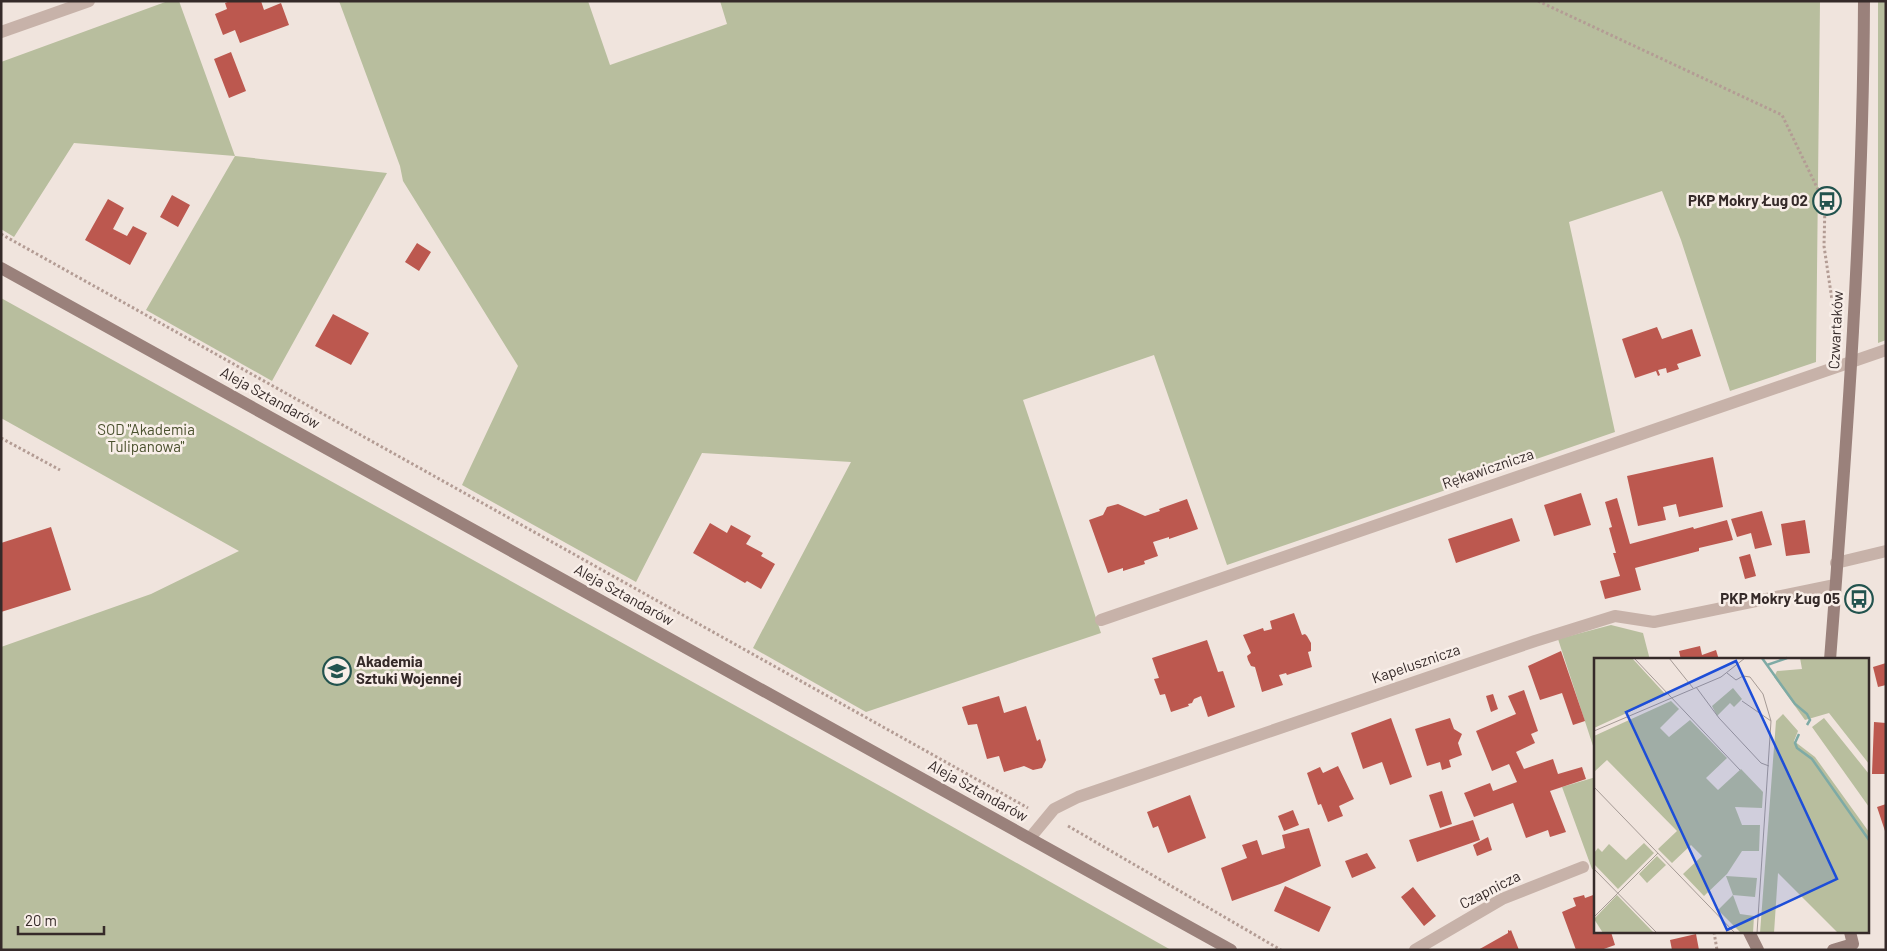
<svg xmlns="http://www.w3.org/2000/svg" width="1887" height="951" viewBox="0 0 1887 951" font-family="Barlow,sans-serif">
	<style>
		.green { fill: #b8be9e }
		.building { fill: #bc584f }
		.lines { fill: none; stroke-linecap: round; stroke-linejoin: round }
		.path { stroke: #b39c94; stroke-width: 3; stroke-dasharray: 2.5 2.5; stroke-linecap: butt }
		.lane { stroke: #c7b2a9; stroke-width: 12 }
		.street { stroke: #c7b2a9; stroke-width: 12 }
		.secondary { stroke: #9a817b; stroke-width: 12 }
		.labels { text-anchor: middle; stroke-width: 5; stroke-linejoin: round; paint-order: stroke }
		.poi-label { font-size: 15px; font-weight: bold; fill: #352a29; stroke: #f8eee8; text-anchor: end }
		.street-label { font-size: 15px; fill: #352a29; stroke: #f8eee8 }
		.park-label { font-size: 15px; fill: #4a512e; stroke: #f8eee8 }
		.inset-river { fill: none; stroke: #7eaaa5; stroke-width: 2.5 }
		.inset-road { fill: none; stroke: #a59a95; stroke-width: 1 }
		.view { fill: #1d4ed8; fill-opacity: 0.15; stroke: #1d4ed8; stroke-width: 2.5 }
		.inset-edge { fill: none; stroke: #352a29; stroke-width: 2.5 }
	</style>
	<rect width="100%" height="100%" fill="#f0e4dd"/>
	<path class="green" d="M168 1H179L235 156 387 173 272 381 146 310 235 156 74 143 14 237 1 229V62Z
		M339 1H588L610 65 727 24 720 1H1820L1816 362 1730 391 1681 240 1662 191 1569 222 1615 432 1227 565 1154 355 1023 400 1101 633 866 712 753 648 851 462 702 453 636 582 462 485 518 366 403 181 400 166Z
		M1878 1H1886V340L1878 343Z
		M1 298 891 792 1171 950H1V647L151 594 239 551 1 418Z
		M1611 625 1643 633 1650 660H1596V755L1558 639Z
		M1596 777V871L1592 869 1562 787Z"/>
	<path class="building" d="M230 1H261L264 10 281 3 289 25 240 43 235 30 223 35 215 14 227 9 225 3Z
		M231 52 246 91 229 98 214 59Z
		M172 195 190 205 178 227 160 217Z
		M108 199 124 208 113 229 127 236 133 226 147 233 130 265 85 240Z
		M417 243 431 252 419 271 405 262Z
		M333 314 369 333 351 365 315 346Z
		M1657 327 1662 339 1692 329 1701 356 1677 364 1679 369 1667 373 1666 368 1658 370 1660 375 1658 376 1656 371 1635 378 1622 339Z
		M1713 457 1723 507 1679 517 1676 504 1663 507 1666 520 1638 526 1627 476Z
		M1581 493 1591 525 1554 536 1544 505Z
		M1617 498 1630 544 1693 527 1694 529 1727 520 1733 540 1699 548V551L1635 568 1641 590 1605 599 1600 581 1620 576 1613 553H1616L1609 528 1612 527 1605 502Z
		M1187 499 1198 529 1169 539V537L1153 542 1158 556 1144 561 1145 564 1123 571V568L1108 573 1089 520 1103 515 1107 507 1118 504 1145 516 1160 511 1159 509Z
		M1762 511 1772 545 1755 549 1751 533 1737 537 1731 519Z
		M1512 518 1520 541 1456 563 1448 539Z
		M1805 520 1810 553 1786 556 1781 524Z
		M710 523 727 533 731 525 751 536 746 544 763 553 761 556 775 564 761 589 747 581 745 583 693 553Z
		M51 527 71 590 1 612V543Z
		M1750 554 1756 576 1745 579 1739 557Z
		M1294 613 1302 635 1305 634 1307 636 1311 643V651L1308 652 1312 667 1287 675 1286 673 1279 675 1283 685 1262 692 1255 667 1251 666 1248 660 1247 656 1251 653 1243 635 1263 628 1264 631 1272 629 1270 621Z
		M1207 640 1218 672 1223 671 1235 707 1208 717 1201 696 1194 699 1192 703 1188 704 1189 706 1171 712 1165 694 1160 695 1154 679 1159 678 1152 658Z
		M1700 646 1702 655 1716 650 1719 660H1681L1679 651Z
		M1561 651 1585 721 1573 725 1562 693 1540 700 1528 666Z
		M1886 663V685L1878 687 1873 667Z
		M1524 690 1538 731 1531 734 1535 743 1516 752 1524 769 1553 759 1558 774 1582 767 1586 779 1550 791 1566 832 1550 837 1548 830 1526 838 1513 803 1474 817 1464 793 1490 783 1493 791 1517 782 1509 764 1492 771 1476 731 1516 714 1508 696Z
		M1493 694 1498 709 1491 712 1486 696Z
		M999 696 1004 713 1026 706 1037 741 1040 739 1046 760 1042 768 1033 770 1024 766 1004 772 999 756 987 759 977 724 968 725 962 707Z
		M1391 718 1412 777 1390 785 1382 762 1363 769 1351 733Z
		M1450 718 1454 729 1462 734 1458 743 1462 755 1449 760 1451 767 1442 770 1440 762 1427 766 1415 729Z
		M1874 722 1886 723V774H1872Z
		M1338 766 1354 799 1339 806 1343 816 1328 822 1321 804 1318 805 1307 773 1320 767 1323 773Z
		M1442 791 1452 824 1440 828 1429 795Z
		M1190 795 1206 838 1168 853 1158 826 1153 828 1147 812Z
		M1886 804V831H1885L1877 807Z
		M1293 810 1299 825 1284 831 1278 816Z
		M1473 820 1480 840 1417 862 1409 840Z
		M1309 828 1321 866 1280 884 1232 901 1221 868 1247 858 1242 845 1257 840 1262 855 1285 848 1282 835Z
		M1488 837 1492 850 1477 856 1473 845Z
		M1367 853 1376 868 1352 878 1345 861Z
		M1285 886 1331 907 1319 932 1274 911Z
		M1413 887 1436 916 1424 926 1401 897Z
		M1596 894V932H1611L1615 945 1601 950H1576L1562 912 1576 906 1573 898 1584 895 1585 898Z
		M1508 930 1510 931 1511 930 1519 950H1478L1508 933Z
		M1696 934 1699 950H1672L1670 940Z"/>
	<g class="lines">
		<path class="path" d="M1538 1 1782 115 1825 204 1824 246 1832 300
			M1 234 1028 808
			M1 438 60 470
			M1068 826 1281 950
			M1714 932 1717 950"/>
		<path class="lane" d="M1836 563 1886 551
			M1030 838 1054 809 1078 797 1535 641 1615 616 1654 622 1835 585
			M1415 950 1502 899 1583 867"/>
		<path class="street" d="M1 32 89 1
			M1101 620 1886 350"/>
		<path class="secondary" d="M1 268 1231 950
			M1830 660C1847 441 1863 221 1864 1
			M1749 932 1758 950
			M1833 950 1853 944 1850 932"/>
	</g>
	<defs>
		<symbol id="bus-ring" viewBox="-11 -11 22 22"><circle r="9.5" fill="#f8eee8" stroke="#22534e" stroke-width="1.5"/><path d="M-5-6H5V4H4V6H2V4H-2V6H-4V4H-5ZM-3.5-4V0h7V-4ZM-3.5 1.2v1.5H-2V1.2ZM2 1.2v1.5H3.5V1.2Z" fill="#22534e"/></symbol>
		<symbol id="university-ring" viewBox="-11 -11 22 22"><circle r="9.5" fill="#f8eee8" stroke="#22534e" stroke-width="1.5"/><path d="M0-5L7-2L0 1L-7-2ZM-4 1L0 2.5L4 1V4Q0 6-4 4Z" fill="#22534e"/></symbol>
	</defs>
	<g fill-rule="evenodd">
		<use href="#bus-ring" x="1811" y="185" width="32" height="32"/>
		<use href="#bus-ring" x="1843" y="583" width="32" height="32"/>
		<use href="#university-ring" x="321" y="655" width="32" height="32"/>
	</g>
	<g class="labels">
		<g class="poi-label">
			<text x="1808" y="206">PKP Mokry Ług 02</text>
			<text x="1840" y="604">PKP Mokry Ług 05</text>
			<text x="356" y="667" text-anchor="start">Akademia<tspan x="356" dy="17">Sztuki Wojennej</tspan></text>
		</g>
		<g class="street-label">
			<text transform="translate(1836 330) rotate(-87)" y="5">Czwartaków</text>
			<text transform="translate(270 398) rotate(29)" y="5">Aleja Sztandarów</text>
			<text transform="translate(1488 469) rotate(-19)" y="5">Rękawicznicza</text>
			<text transform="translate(624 595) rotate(29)" y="5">Aleja Sztandarów</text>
			<text transform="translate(1416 664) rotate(-19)" y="5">Kapelusznicza</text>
			<text transform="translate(978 791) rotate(29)" y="5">Aleja Sztandarów</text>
			<text transform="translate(1490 890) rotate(-27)" y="5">Czapnicza</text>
		</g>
		<g class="park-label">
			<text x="146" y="435">SOD "Akademia<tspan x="146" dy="17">Tulipanowa"</tspan></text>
		</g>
	</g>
	<g transform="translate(1594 658)">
		<rect width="275" height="275" fill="#f0e4dd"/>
		<path d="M0 0H38L72 37 0 70ZM206 0H275V106L235 55 211 62 180 19 183 13 208 11ZM139 30 148 41 140 49 136 45 123 58 118 48ZM77 43 85 51 66 70 75 79 96 62 133 100 112 120 124 132 147 111 169 134 168 150 141 149 148 167H166L165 193H148L133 216 110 238 89 216 108 198 97 187 78 205 64 191 83 173 13 102 0 114V78ZM189 56 204 73 200 83 221 99 275 174V275L243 274 184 215 180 275H166L182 63ZM230 60 275 116V149L218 69ZM50 185 60 195 24 231 0 206V195L4 190 8 194 15 186 32 202ZM63 198 72 207 53 225 45 216ZM132 218 163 220 161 239 139 237 146 256 160 258 159 275H147L124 252 139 237ZM23 237 60 275H9L0 261Z" fill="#b8be9e"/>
		<path class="inset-river" d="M168 0 201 46 213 56 216 62 213 67M173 7 193 0M205 76 201 85 203 90 218 101 275 182"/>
		<path class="inset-road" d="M40 0 146 112M75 0 99 30M133 15 142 22 149 18M149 18 156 19 169 36 177 63 163 275M102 29 125 60 167 105 175 108M148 43 177 63M0 73 127 19 151 0M0 129 141 275M0 211 63 275M0 259 64 195"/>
		<path class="view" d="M142 3 243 221 133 272 32 54Z"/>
		<rect width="275" height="275" class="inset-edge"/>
	</g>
	<rect width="1887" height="951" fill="none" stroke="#352a29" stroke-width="5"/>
	<path d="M18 926v8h86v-8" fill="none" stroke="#352a29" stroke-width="2.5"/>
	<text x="25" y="926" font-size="15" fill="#352a29" stroke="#f8eee8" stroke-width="4" paint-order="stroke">20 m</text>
</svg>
